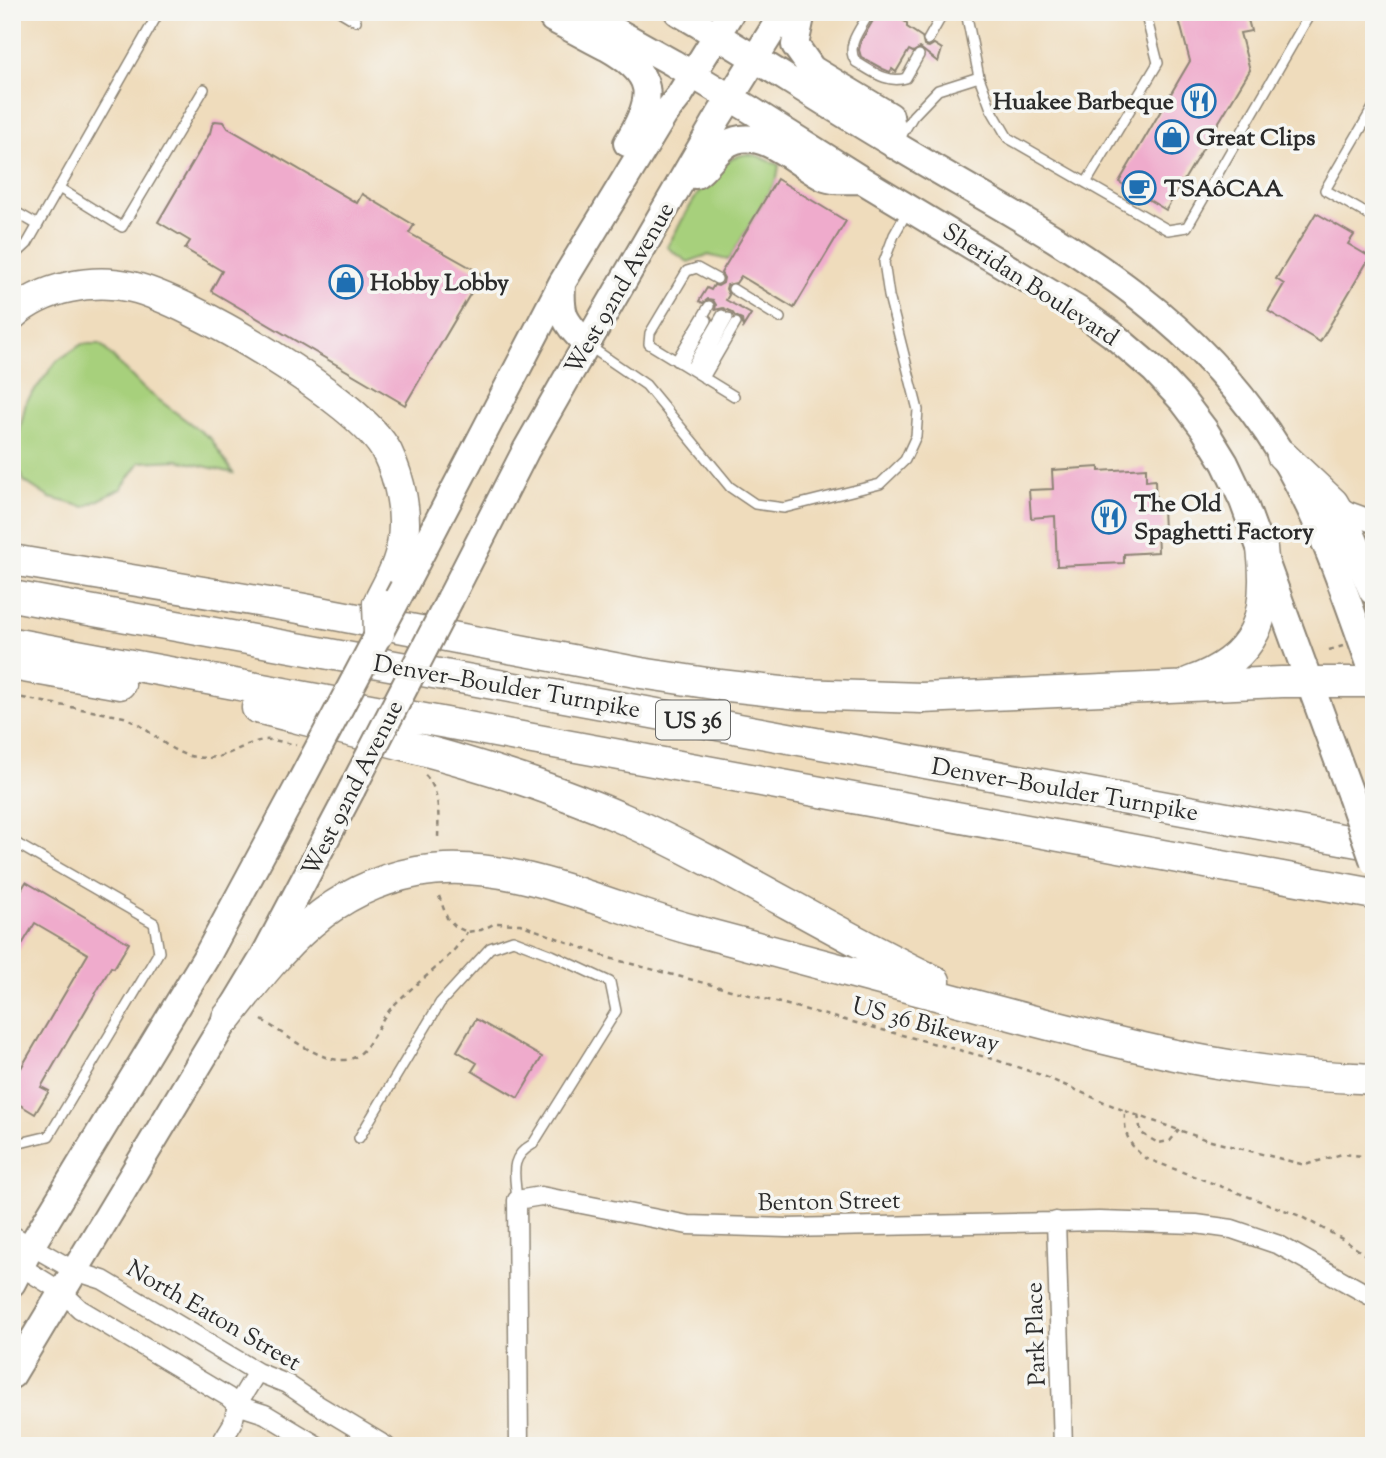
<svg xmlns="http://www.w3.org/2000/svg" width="1386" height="1458" viewBox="0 0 1386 1458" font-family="'Sorts Mill Goudy',serif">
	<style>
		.green { fill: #a7d07b; stroke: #697e53; stroke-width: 2 }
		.building { fill: #efabcc }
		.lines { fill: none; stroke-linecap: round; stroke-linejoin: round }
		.service-casing { stroke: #8d8474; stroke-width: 12 }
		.minor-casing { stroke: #8d8474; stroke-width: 21 }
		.tertiary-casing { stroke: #8d8474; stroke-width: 24 }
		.primary-casing { stroke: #8d8474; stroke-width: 30 }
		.motorway-casing { stroke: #8d8474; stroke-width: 33 }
		.path { stroke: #8d8474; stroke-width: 2.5; stroke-dasharray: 5 5; stroke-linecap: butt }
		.service { stroke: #fff; stroke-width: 9 }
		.minor { stroke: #fff; stroke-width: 18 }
		.tertiary { stroke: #fff; stroke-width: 21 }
		.primary { stroke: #fff; stroke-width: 26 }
		.motorway { stroke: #fff; stroke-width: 30 }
		.primary-bridge-casing { stroke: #8d8474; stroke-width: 30; stroke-linecap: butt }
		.motorway-bridge-casing { stroke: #8d8474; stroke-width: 33; stroke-linecap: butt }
		.primary-bridge { stroke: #fff; stroke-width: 26 }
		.motorway-bridge { stroke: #fff; stroke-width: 30 }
		.labels { text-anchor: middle; stroke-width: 7; stroke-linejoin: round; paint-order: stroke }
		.shield { fill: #f6f6f2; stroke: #686867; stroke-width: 2 }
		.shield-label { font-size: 23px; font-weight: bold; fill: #2b2b2b }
		.poi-label { font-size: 24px; font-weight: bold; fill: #2b2b2b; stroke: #f6f6f2; text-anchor: start }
		.street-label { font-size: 24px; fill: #2b2b2b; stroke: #f6f6f2 }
	</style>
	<rect width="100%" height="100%" fill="#f6f6f2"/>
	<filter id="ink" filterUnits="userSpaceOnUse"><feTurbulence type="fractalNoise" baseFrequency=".0143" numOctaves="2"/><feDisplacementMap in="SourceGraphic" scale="14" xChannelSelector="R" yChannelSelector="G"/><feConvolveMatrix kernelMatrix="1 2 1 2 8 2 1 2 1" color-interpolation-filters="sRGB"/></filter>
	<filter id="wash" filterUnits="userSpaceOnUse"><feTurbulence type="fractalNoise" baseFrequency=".00686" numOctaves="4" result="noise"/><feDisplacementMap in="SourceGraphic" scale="28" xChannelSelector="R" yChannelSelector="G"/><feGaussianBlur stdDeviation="1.57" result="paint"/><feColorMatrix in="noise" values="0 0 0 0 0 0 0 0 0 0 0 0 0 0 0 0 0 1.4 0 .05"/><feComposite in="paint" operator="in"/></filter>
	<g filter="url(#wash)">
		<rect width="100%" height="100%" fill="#efdcbc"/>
		<path class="green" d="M748 154 758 156 779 165 777 179 729 260 707 255 688 262 667 247C684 219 710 157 748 154Z
			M82 344H100L143 388 211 439 233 473 178 460 140 462 121 489 85 507 50 498 24 481 14 456 26 402 57 361Z"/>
		<g id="blocks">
			<path class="building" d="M878 12H889L907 23V27L922 37 924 46 929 47 934 44 942 49 938 62 920 48 913 52 909 50 896 72 892 69 890 72 883 69 861 57 859 50 861 41Z
				M1177 12H1246L1251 31 1240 33 1250 70 1166 210 1119 182 1190 61Z
				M215 121 224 122 228 128 357 203 362 194 414 225 409 233 482 274 405 405 211 291 222 271 185 249 190 241 158 222 210 133 212 125Z
				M777 179 846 221 794 308 741 276 736 283 727 285 726 289 729 295 726 300 751 314 743 327 742 319 735 316 732 312 723 308 715 310 716 305 713 300 708 299 703 303 699 301 707 288 711 290 714 285 718 286 723 283 724 278 721 273Z
				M1316 213 1354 235 1348 244 1370 257 1320 342 1268 311 1284 284 1276 279Z
				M1099 467V471L1146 468V481L1155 480 1156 509 1163 508 1164 530H1157L1158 552 1124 554V563L1057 566 1055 516 1031 518 1029 490 1053 489 1052 470Z
				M26 882 129 943 114 968 111 967 41 1087 49 1091 35 1114 12 1100V1069L18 1073 88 954 35 923 12 961V905Z
				M476 1019 542 1057 518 1098 472 1071 477 1063 457 1051Z"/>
		</g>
	</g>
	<g filter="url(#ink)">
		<use href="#blocks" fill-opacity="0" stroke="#8d8474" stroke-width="2"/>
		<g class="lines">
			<defs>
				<path id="service" d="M341 12 356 21
					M870 12C862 27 844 46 856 62 872 71 887 84 906 78L919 55
					M966 12 979 77 991 109 1008 138 1168 230 1187 227 1311 12
					M928 40 941 17
					M1374 106 1325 190 1374 218
					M900 138 913 116 938 90 979 77
					M1086 183 1158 63 1145 12
					M59 188 122 227 204 89
					M12 210 38 225
					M12 258 27 244 159 12
					M717 279 697 268 687 271 650 333 649 344 734 396
					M733 289 780 318
					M589 346 646 385 730 487 755 504 784 508 880 484 905 460 916 436 918 410 889 296 884 262 894 235 907 212
					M676 361 709 306
					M682 364 707 320
					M690 369 722 315
					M697 373 728 318
					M704 378 736 323
					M12 841 154 923 159 952 49 1136 20 1143 12 1138
					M359 1138 440 1003 490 948 513 940 552 955 610 982 616 1011 533 1144C508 1158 515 1174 517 1200"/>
				<path id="minor" d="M1056 1221 1063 1446
					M12 1235 75 1271 103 1280 257 1372 287 1384 318 1405 386 1446
					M12 1261 62 1292 80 1309 228 1397 237 1405 265 1414 318 1446
					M219 1446 233 1423 237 1405 257 1372
					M519 1446 517 1200 541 1196 688 1225 787 1228 1099 1221 1196 1224 1232 1229 1279 1245 1374 1298"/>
				<path id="tertiary" d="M1334 504 1347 512 1374 522"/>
				<path id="primary" d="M549 12 553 19C571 28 588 38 606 47 656 75 656 96 627 143
					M582 12 673 63 751 110 862 180 1080 311 1112 334 1154 370 1182 400 1204 429 1225 463 1243 501 1351 796
					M678 12C752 55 822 102 895 145 1044 234 1188 299 1282 455 1323 524 1347 600 1374 675
					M802 12 795 45 812 69 890 116 895 146
					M696 175C710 166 718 145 736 140 767 131 798 165 823 177 833 182 849 180 860 180
					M562 284C560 318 565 321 587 345
					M403 588 562 283 664 115 679 96 731 12
					M450 599 526 450 567 378 719 116 784 12
					M12 1283 31 1246 208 954 301 781
					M12 1375 263 958 352 789"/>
				<path id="motorway" d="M12 315C43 287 93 278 132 287 189 300 361 401 387 452 400 479 408 515 402 545 399 566 387 585 378 604
					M1282 455 1333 503 1345 524 1374 590
					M12 560 299 608 641 673 720 685 799 694 922 698 1282 682H1374
					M12 596 1374 845
					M12 643 1374 894
					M12 665 120 684
					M1190 682C1258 658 1270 615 1262 548
					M257 708C381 739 507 767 624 819 731 867 829 931 935 981
					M227 1018C281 949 326 889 417 872 508 855 606 907 693 930 800 958 908 988 1015 1016 1099 1038 1183 1060 1269 1071 1304 1076 1339 1077 1374 1079"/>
			</defs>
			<use href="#service" class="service-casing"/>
			<use href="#minor" class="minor-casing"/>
			<use href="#tertiary" class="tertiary-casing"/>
			<use href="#primary" class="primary-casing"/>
			<use href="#motorway" class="motorway-casing"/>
			<path class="path" d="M1329 650 1343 646
				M12 696 124 717C151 727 166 753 195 757 228 762 238 744 264 740 274 739 286 743 296 745
				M425 775C442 792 438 819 438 841
				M439 896 447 918 456 927 467 932 481 930 496 923 520 924 609 958 993 1059 1041 1075 1125 1111C1124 1134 1127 1143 1145 1158L1300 1216 1344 1240 1374 1261
				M262 1020C283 1033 318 1061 343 1060 368 1060 375 1027 388 1012 412 983 448 965 467 932
				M1125 1111 1207 1140 1305 1165 1342 1154 1374 1157
				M1138 1115 1141 1133 1158 1143 1170 1141 1179 1130"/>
			<use href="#service" class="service"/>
			<use href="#minor" class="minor"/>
			<use href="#tertiary" class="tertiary"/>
			<use href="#primary" class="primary"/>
			<use href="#motorway" class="motorway"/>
			<defs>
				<path id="primary-bridge" d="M301 781 403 588
					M352 789 450 599
					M1351 796 1374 862"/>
				<path id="motorway-bridge" d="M378 604 379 633"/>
			</defs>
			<use href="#primary-bridge" class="primary-bridge-casing"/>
			<use href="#motorway-bridge" class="motorway-bridge-casing"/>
			<use href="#primary-bridge" class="primary-bridge"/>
			<use href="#motorway-bridge" class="motorway-bridge"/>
		</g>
	</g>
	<defs>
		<symbol id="restaurant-ring" viewBox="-11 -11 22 22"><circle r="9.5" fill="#f6f6f2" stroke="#1f6fb2" stroke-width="1.5"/><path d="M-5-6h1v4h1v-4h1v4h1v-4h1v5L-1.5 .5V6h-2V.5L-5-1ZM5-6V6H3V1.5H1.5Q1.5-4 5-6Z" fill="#1f6fb2"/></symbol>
		<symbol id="shop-ring" viewBox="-11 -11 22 22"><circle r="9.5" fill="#f6f6f2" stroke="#1f6fb2" stroke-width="1.5"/><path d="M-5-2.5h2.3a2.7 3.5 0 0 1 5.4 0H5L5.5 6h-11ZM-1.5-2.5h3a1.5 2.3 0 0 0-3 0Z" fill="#1f6fb2"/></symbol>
		<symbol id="cafe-ring" viewBox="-11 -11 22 22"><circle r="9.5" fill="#f6f6f2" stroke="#1f6fb2" stroke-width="1.5"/><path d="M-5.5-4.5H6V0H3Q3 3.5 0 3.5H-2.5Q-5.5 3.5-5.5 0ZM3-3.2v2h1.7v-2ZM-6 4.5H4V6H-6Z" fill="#1f6fb2"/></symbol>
	</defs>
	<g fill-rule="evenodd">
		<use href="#restaurant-ring" x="1180" y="82" width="38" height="38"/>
		<use href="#shop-ring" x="1153" y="118" width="38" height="38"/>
		<use href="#cafe-ring" x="1120" y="169" width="38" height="38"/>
		<use href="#shop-ring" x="327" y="263" width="38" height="38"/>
		<use href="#restaurant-ring" x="1090" y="498" width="38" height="38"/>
	</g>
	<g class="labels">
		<rect class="shield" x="656" y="700.5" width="74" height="39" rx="5"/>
		<g class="shield-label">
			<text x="693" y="728">US 36</text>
		</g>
		<g class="poi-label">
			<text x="1174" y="109" text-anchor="end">Huakee Barbeque</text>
			<text x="1196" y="145">Great Clips</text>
			<text x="1164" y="196">TSAôCAA</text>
			<text x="370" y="290">Hobby Lobby</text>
			<text x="1134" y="511">The Old<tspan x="1134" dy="28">Spaghetti Factory</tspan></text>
		</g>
		<g class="street-label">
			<text transform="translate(1031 284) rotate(33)" y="8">Sheridan Boulevard</text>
			<text transform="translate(619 288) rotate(-60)" y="8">West 92nd Avenue</text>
			<text transform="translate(507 686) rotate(10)" y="8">Denver–Boulder Turnpike</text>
			<text transform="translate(352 788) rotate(-63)" y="8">West 92nd Avenue</text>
			<text transform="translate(1065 789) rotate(10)" y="8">Denver–Boulder Turnpike</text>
			<text transform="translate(926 1024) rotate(15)" y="8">US 36 Bikeway</text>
			<text transform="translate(829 1201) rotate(-1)" y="8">Benton Street</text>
			<text transform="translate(214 1315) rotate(30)" y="8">North Eaton Street</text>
			<text transform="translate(1035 1334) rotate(-92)" y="8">Park Place</text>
		</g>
	</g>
	<rect width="1386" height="1458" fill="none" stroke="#f6f6f2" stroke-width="42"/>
</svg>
